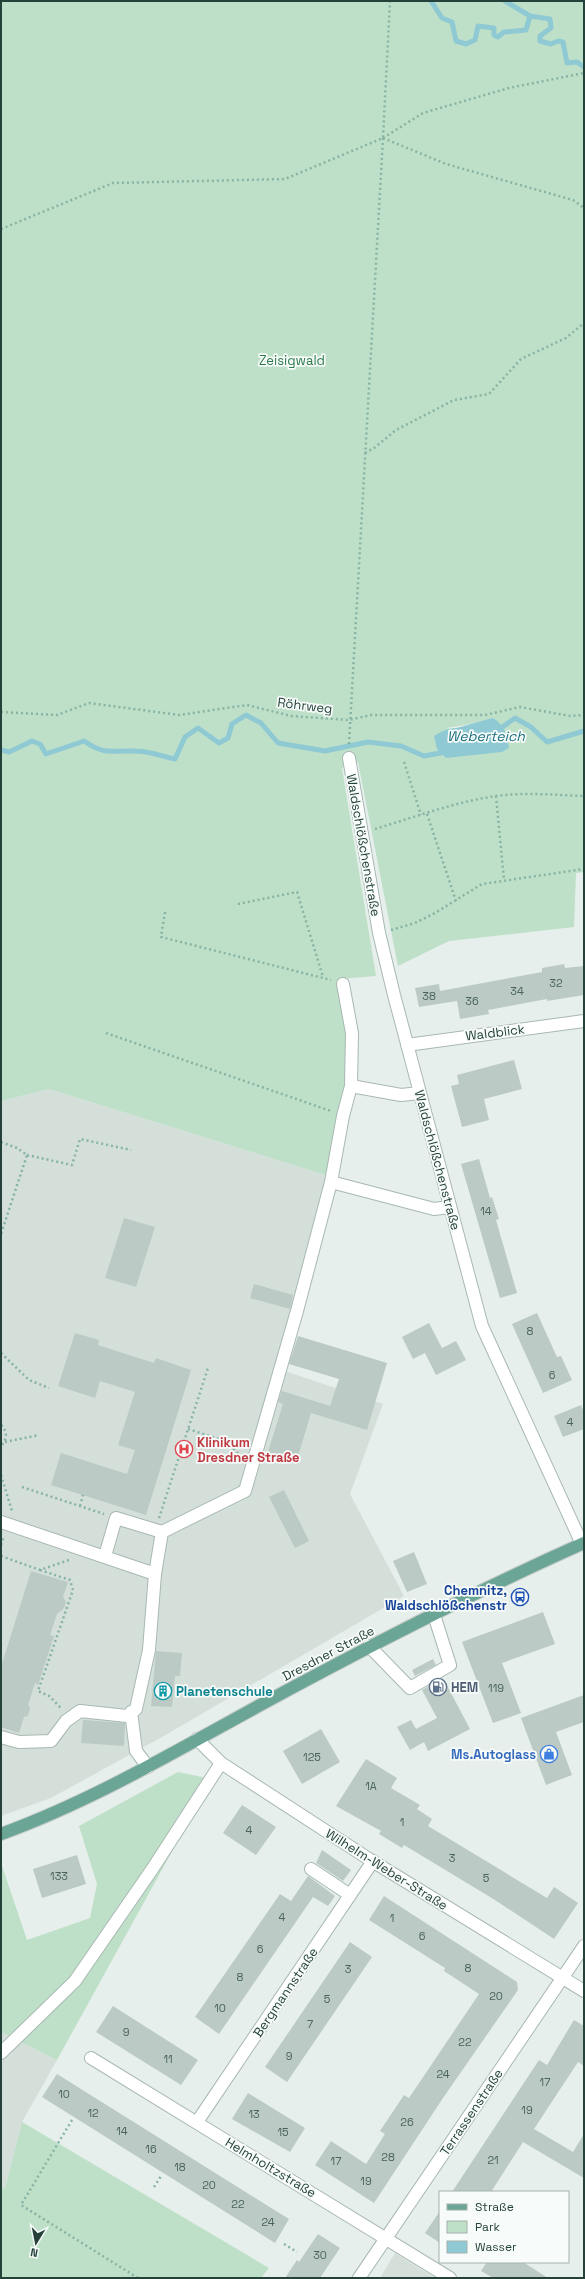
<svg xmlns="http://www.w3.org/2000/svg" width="585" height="2279" viewBox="0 0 585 2279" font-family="'Space Grotesk',sans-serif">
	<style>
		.built { fill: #d4dfda }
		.green { fill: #bfe0c8; fill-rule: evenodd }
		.water { fill: #8ec9d4 }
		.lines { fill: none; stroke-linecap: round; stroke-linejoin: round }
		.stream { stroke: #8ec9d4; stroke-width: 5 }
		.building { fill: #bbcac4 }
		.minor-casing { stroke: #a8b8b2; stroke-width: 14 }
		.major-casing { stroke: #c2cac8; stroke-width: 14 }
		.path { stroke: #86b3a5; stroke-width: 2.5; stroke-dasharray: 2 3; stroke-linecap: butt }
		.minor { stroke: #fff; stroke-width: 12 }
		.major { stroke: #6aa596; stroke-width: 12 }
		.labels { text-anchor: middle; stroke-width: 3.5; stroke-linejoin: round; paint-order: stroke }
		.number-label { font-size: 11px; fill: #4a645c }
		.park-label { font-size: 13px; fill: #2d7a4b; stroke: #f7fbf9 }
		.street-label { font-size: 13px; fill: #24423a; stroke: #f7fbf9 }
		.health-label { font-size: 13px; font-weight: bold; fill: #be3a42; stroke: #f7fbf9; text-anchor: start }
		.transit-label { font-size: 13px; font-weight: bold; fill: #164399; stroke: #f7fbf9; text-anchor: end }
		.service-label { font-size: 13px; font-weight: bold; fill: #4e5e75; stroke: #f7fbf9; text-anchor: start }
		.culture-label { font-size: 13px; font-weight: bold; fill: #0d838f; stroke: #f7fbf9; text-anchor: start }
		.shop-label { font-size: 13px; font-weight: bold; fill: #366cbe; stroke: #f7fbf9; text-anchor: end }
		.water-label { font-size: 14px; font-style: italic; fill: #1c6f80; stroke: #f7fbf9 }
	</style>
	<rect width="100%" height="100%" fill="#e6efeb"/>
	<path class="built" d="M49 1089 329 1176 285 1371 383 1404 350 1494 404 1596 162 1737 51 1798 1 1816V1101Z
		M1 2032 57 2060 22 2122 5 2190 1 2188Z
		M395 2253 435 2278H380Z"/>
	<path class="green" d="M1 1H584V872L576 873 574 927 449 941 398 966 358 762 342 768 376 976 340 979 348 1054 345 1087 329 1176 49 1089 1 1101ZM493 718 496 720 507 735 446 728 465 725Z
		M178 1772 212 1779 57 2060 1 2032V1863L27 1940 90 1918 97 1884 79 1826Z
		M22 2122 269 2268 261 2278H1V2188L5 2189Z"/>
	<path class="water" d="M493 718C503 723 507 737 509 748L502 752 446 758 437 749 434 736C448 727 450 730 464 726 474 723 483 720 493 718Z"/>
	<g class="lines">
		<path class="stream" d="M431 1 442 18 452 22 456 41 466 44 475 40 478 26 494 28V35L498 37 504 32 526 30 530 16
			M505 1 530 16 550 19 551 28 540 36V41L551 44 558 41 563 42 567 63 577 62 584 67
			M503 734 501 728 515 718 531 727 547 742 584 731
			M1 750 9 752 32 741 40 744 46 754 84 741C106 756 110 750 135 751 148 751 162 756 175 759L185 737 198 728 219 743 228 738 232 724 246 715 261 723 278 743 325 751 368 742 401 746 424 756 446 752"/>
	</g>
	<path class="building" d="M564 964 565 968 584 966V995L547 1001V999L488 1010 489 1014 460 1019 457 1001 419 1007 415 988 439 984 440 991 542 972V968Z
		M514 1060 522 1089 484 1099 489 1120 462 1127 451 1086 459 1084 457 1075Z
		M479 1159 490 1198 492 1197 499 1219 496 1220 517 1293 500 1298 461 1164Z
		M124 1218 155 1227 136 1287 105 1278Z
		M254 1284 293 1295 290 1309 250 1298Z
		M537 1313 557 1357 561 1356 572 1380 543 1393 512 1324Z
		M429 1323 442 1348 456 1341 466 1360 436 1375 425 1353 413 1359 402 1337Z
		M75 1333 99 1340 98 1345 154 1363 156 1358 191 1370 146 1515 51 1485 61 1453 127 1474 135 1450 118 1445 135 1392 100 1381 95 1398 58 1386Z
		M298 1336 387 1363 367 1430 311 1413 296 1463 267 1455 283 1404 278 1402 282 1391 330 1406 339 1379 289 1364Z
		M581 1405 584 1413V1429L563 1437 554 1416Z
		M284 1490 309 1541 295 1548 269 1497Z
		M414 1552 427 1584 407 1592 393 1561Z
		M31 1571 68 1582 63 1597 66 1602 64 1608 57 1614 50 1635 54 1636 38 1685 35 1683 28 1705 30 1708 28 1716 24 1717 19 1733 1 1727V1667Z
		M543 1612 555 1644 502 1663 521 1713 493 1723 462 1642Z
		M156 1651 182 1653 180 1676H175L172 1707 151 1706Z
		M433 1659 436 1665 415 1676 412 1670Z
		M443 1678 470 1729 428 1751 424 1742 410 1750 397 1727 411 1720 416 1729 437 1718 422 1690Z
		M584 1695V1722L556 1732 572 1775 546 1785 521 1718Z
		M83 1720 125 1723 124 1746 81 1743Z
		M321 1729 340 1762 302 1784 283 1751Z
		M366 1759 397 1778 391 1788 420 1805 417 1809 432 1819 428 1826 547 1898 554 1887 578 1903 554 1939 495 1900 404 1845 402 1848 379 1834 381 1831 336 1806Z
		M242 1805 276 1827 256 1855 223 1833Z
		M322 1850 351 1870 343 1881 316 1863Z
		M77 1855 86 1884 42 1898 33 1869Z
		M308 1876 335 1896 328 1906 313 1897 219 2034 195 2017 280 1894 291 1901Z
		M384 1896 517 1982 518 1990 443 2098 374 2203 315 2165 331 2141 366 2164 385 2134 380 2131 404 2095 409 2098 479 1994 444 1971 445 1968 369 1920Z
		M350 1942 372 1957 287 2082 265 2067Z
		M113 2006 198 2060 181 2085 96 2032Z
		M574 2020 584 2026V2066L578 2062 534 2129 573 2152 584 2134V2178L523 2142 491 2192H452L539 2060 547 2065Z
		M57 2074 289 2219 275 2243 42 2097Z
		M248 2093 305 2128 290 2152 232 2119Z
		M440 2211V2243L425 2233Z
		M318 2234 340 2248 320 2278H285L297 2260 299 2262Z
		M487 2262H523L548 2278H493L481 2271Z"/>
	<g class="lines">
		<defs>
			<path id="minor" d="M349 758 379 933 394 995 482 1326 582 1544
				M343 984 352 1033 351 1086
				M407 1045 584 1021
				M420 1093 401 1095 351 1086 343 1116 331 1182 434 1209 450 1207
				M1 1522 155 1574
				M162 1532 245 1491 297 1311 331 1182
				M369 1646 410 1688 450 1665 434 1615
				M131 1712 136 1751 148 1767
				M1 1737 19 1742 51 1741 66 1721 80 1711 127 1716 136 1709 149 1650 155 1574 162 1532 116 1518 105 1556
				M197 1739 221 1763 369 1859 584 1991
				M311 1869 350 1895
				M1 2053 75 1981 153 1868 221 1763
				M91 2058 450 2278
				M197 2122 373 1861
				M359 2278 584 1946"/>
			<path id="major" d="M1 1834C92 1801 176 1751 262 1704 367 1647 474 1592 584 1543"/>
		</defs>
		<use href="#minor" class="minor-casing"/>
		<use href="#major" class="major-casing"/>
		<path class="path" d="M383 138 446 164 573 200 584 208
			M383 138 423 113 509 88 584 73
			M1 229 113 183 285 179 383 138 390 1
			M365 453 374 448 396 430 454 400 489 394 521 359 566 338 584 323
			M1 712 57 715 89 703 179 715 247 705 291 716 349 720 371 715H485L520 707 570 716 584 715
			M349 744 383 138
			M404 762 421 815
			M496 796 504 880
			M427 814 456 901
			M375 829C415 817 455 802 496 796 525 792 554 795 584 796
			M238 904 297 892 323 977
			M165 912 161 937 331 980
			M391 930 415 923 435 913 482 884 584 869
			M106 1033 331 1111
			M1 1142 17 1148 27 1155 1 1234
			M27 1155 72 1165 80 1139 131 1150
			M1 1353 29 1380 49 1388
			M1 1425C8 1432 7 1439 1 1446
			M188 1429 225 1441 242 1457
			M5 1442 39 1435
			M1 1475 12 1511
			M22 1487 104 1514
			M80 1506 83 1495
			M159 1518 208 1368
			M1 1545 4 1536
			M1 1556 40 1570 69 1560
			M40 1570 70 1580 73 1590 38 1691 49 1696 62 1709
			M72 2120 21 2205 138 2278
			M154 2187 161 2176
			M284 2244 297 2252"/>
		<use href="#minor" class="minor"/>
		<use href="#major" class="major"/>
	</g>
	<defs>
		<symbol id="hospital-ring" viewBox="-11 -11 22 22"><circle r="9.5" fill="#f7fbf9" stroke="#e0444e" stroke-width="1.5"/><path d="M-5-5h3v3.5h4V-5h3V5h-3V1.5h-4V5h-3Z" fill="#e0444e"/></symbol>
		<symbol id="bus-ring" viewBox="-11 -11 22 22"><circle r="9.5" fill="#f7fbf9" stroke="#1a4fb4" stroke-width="1.5"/><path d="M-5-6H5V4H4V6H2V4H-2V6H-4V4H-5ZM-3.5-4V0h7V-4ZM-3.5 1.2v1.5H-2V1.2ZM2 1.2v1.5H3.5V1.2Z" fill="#1a4fb4"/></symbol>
		<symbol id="fuel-ring" viewBox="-11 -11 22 22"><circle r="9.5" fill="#f7fbf9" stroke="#5c6f8a" stroke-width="1.5"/><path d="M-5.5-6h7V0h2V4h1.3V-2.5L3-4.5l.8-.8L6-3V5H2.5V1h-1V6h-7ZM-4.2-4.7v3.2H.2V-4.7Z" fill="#5c6f8a"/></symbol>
		<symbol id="building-ring" viewBox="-11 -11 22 22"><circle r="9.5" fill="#f7fbf9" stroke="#0f9aa8" stroke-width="1.5"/><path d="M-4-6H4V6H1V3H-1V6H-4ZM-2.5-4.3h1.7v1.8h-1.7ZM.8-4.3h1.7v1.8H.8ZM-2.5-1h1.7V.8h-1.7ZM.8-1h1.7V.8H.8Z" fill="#0f9aa8"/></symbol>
		<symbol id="shop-ring" viewBox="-11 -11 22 22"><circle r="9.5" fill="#f7fbf9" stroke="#3f7fe0" stroke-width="1.5"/><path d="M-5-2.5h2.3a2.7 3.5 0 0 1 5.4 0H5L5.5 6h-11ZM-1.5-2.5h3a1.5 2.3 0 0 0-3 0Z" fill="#3f7fe0"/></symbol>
	</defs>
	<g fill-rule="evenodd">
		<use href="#hospital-ring" x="174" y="1439" width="20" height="20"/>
		<use href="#bus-ring" x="510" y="1587" width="20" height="20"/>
		<use href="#fuel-ring" x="428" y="1677" width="20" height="20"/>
		<use href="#building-ring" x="153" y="1681" width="20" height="20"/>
		<use href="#shop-ring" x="539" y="1744" width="20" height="20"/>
	</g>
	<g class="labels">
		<g class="number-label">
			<text x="556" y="987">32</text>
			<text x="517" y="995">34</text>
			<text x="429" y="1000">38</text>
			<text x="472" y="1005">36</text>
			<text x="486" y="1215">14</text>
			<text x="530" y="1335">8</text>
			<text x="552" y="1379">6</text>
			<text x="570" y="1426">4</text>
			<text x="496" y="1692">119</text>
			<text x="312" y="1761">125</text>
			<text x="371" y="1790">1A</text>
			<text x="402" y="1826">1</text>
			<text x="249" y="1834">4</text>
			<text x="452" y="1862">3</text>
			<text x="59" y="1880">133</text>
			<text x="486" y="1882">5</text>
			<text x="282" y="1921">4</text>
			<text x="392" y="1922">1</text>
			<text x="422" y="1940">6</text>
			<text x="260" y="1953">6</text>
			<text x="468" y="1972">8</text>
			<text x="348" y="1973">3</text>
			<text x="240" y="1981">8</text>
			<text x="496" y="2000">20</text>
			<text x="327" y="2003">5</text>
			<text x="220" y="2012">10</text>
			<text x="310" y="2028">7</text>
			<text x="126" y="2036">9</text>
			<text x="465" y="2046">22</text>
			<text x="289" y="2060">9</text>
			<text x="168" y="2063">11</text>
			<text x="443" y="2078">24</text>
			<text x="545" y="2086">17</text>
			<text x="64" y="2098">10</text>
			<text x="527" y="2114">19</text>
			<text x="93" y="2117">12</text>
			<text x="254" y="2118">13</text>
			<text x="407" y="2126">26</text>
			<text x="122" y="2135">14</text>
			<text x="283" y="2136">15</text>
			<text x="151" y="2153">16</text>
			<text x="388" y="2161">28</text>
			<text x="493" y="2164">21</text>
			<text x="336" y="2165">17</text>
			<text x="180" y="2171">18</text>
			<text x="366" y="2185">19</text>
			<text x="209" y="2189">20</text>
			<text x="238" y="2208">22</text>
			<text x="268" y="2226">24</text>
			<text x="320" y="2259">30</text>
		</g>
		<g class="park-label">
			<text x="292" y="365">Zeisigwald</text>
		</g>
		<g class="street-label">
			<text transform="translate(305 705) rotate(7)" y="5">Röhrweg</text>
			<text transform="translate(364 845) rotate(80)" y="5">Waldschlößchenstraße</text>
			<text transform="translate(495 1032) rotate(-7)" y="5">Waldblick</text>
			<text transform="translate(438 1160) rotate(75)" y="5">Waldschlößchenstraße</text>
			<text transform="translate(328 1653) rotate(-28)" y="5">Dresdner Straße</text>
			<text transform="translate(387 1869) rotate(32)" y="5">Wilhelm-Weber-Straße</text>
			<text transform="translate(285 1992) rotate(-56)" y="5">Bergmannstraße</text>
			<text transform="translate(471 2112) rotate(-56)" y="5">Terrassenstraße</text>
			<text transform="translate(271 2167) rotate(31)" y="5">Helmholtzstraße</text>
		</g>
		<g class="health-label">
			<text x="197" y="1447">Klinikum<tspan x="197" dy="15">Dresdner Straße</tspan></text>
		</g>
		<g class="transit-label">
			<text x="507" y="1595">Chemnitz,<tspan x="507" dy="15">Waldschlößchenstr</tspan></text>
		</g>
		<g class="service-label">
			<text x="451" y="1692">HEM</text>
		</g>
		<g class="culture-label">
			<text x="176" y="1696">Planetenschule</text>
		</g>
		<g class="shop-label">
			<text x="536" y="1759">Ms.Autoglass</text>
		</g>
		<g class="water-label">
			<text x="486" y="741">Weberteich</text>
		</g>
	</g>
	<rect width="585" height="2279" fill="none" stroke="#24423a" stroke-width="4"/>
	<rect x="439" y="2191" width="130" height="72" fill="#f7fbf9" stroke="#a3b1ad"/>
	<rect x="447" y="2204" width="20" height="6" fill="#6aa596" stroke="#a3b1ad"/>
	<text x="475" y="2211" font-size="12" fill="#24423a">Straße</text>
	<rect x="447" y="2221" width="20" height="12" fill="#bfe0c8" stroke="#a3b1ad"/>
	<text x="475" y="2231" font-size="12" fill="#24423a">Park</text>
	<rect x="447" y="2241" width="20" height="12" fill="#8ec9d4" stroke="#a3b1ad"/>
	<text x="475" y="2251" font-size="12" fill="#24423a">Wasser</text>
	<g transform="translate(36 2243) rotate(190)" stroke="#f7fbf9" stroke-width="3" paint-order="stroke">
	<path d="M0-3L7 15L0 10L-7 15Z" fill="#24423a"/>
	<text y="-6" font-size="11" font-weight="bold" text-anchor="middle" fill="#24423a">N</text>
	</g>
</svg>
